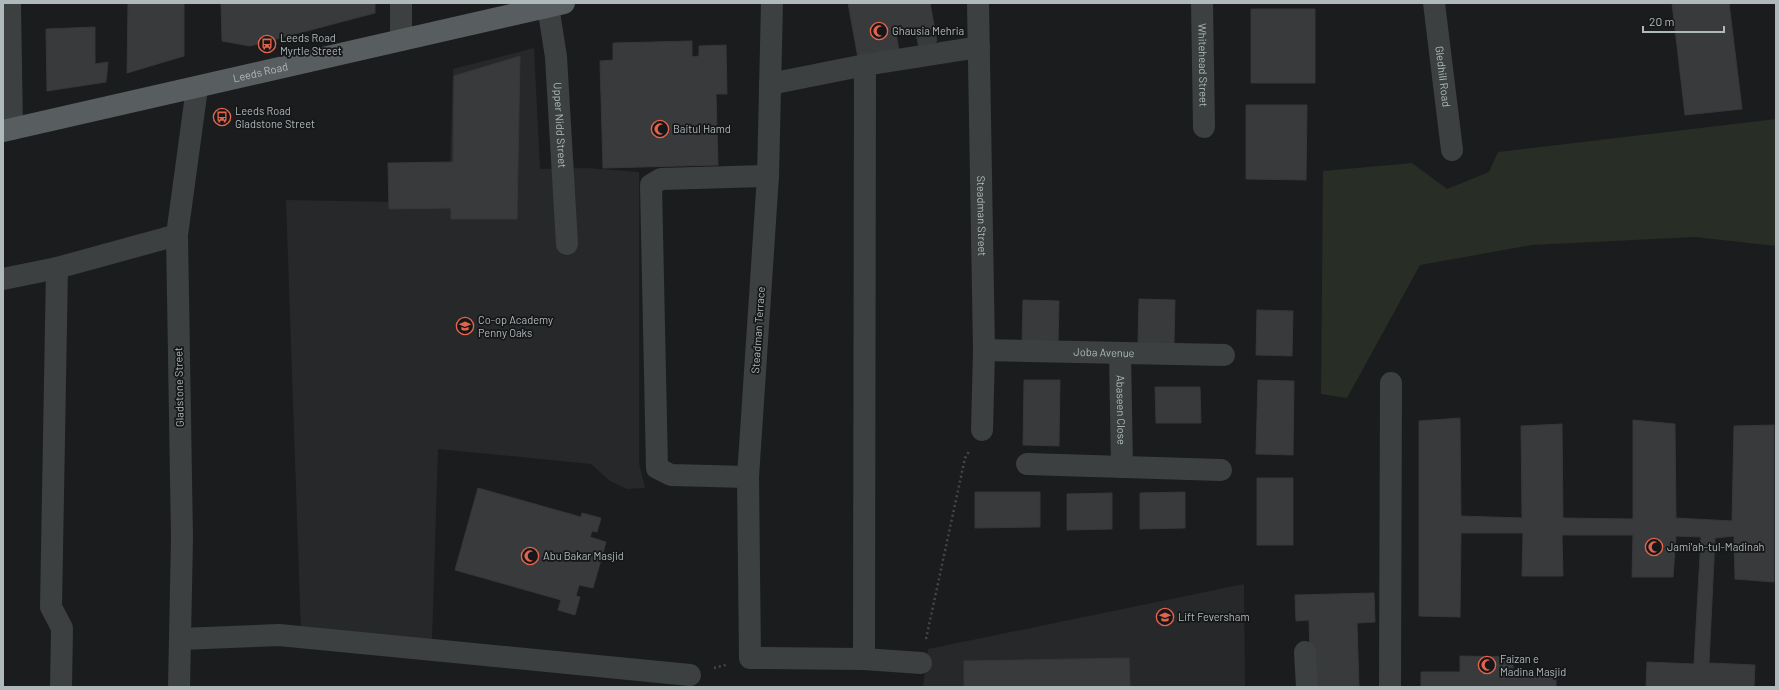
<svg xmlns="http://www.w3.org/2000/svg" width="1779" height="690" viewBox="0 0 1779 690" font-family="Barlow,sans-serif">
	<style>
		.built { fill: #27282a }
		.green { fill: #282d25 }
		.building { fill: #383a3c; stroke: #353739 }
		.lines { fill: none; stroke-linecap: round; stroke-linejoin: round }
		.path { stroke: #424748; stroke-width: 2.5; stroke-dasharray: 2 3; stroke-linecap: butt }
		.minor { stroke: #3c4041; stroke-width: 22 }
		.major { stroke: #585e60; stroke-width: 22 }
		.labels { text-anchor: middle; stroke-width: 3.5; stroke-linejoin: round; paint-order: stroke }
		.poi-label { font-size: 11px; fill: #afb9bb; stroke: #161718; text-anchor: start }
		.street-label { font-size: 11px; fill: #afb9bb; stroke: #161718 }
	</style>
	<rect width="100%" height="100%" fill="#1b1c1d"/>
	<path class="built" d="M534 48 540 169 587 168 639 172V463L645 488 627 489 610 481 591 464 438 449 432 642 301 633 286 200 449 203 453 69Z
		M1244 584 1245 687H923L928 649Z"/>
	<path class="green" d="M1776 119V246L1695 237 1532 245 1420 265 1347 398 1321 394 1323 171 1412 163 1447 189 1489 172 1498 152Z"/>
	<path class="building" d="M128 3H184V56L127 73Z
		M221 3H375V13L250 46 222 41Z
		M848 3H930L937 41 931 46 919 48 915 29 896 33 899 51 858 58Z
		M1672 3H1729L1742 109 1685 115Z
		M1251 9H1315V83H1251Z
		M95 27V64L108 62 106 82 47 91 46 29Z
		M692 41V57L699 56V46L726 45 727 94H716L718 165 603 168 600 61 613 60V43Z
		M520 56 517 219H451V208L389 209 388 163 453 162 454 76Z
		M1246 105H1307L1306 180 1246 179Z
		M1139 299 1175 300 1174 344 1138 343Z
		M1023 300 1059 301 1058 345 1022 344Z
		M1257 310 1293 311 1292 356 1256 355Z
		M1024 380H1060L1059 446 1023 445Z
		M1258 380 1294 381 1293 455 1256 454Z
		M1155 387H1200L1201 423H1156Z
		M1460 418 1461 516 1522 518 1521 426 1562 424 1563 518 1633 519V420L1675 424 1676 518 1732 521 1734 426 1774 425V582L1735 579 1734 536 1715 538 1709 663 1755 665 1754 687H1646L1647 662 1694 664 1701 537 1676 536 1673 577H1632L1633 535H1562L1563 576H1522L1523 533H1461L1460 617 1419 616V421Z
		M1257 478H1293V545H1257Z
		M478 488 581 517 582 513 601 518 597 532 592 531 590 537 606 542 593 588 579 585 576 596 580 597 575 615 558 610 561 600 455 570Z
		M975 492H1040V527L975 528Z
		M1185 492V528L1140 529V493Z
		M1112 493V529L1067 530V494Z
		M1374 593 1375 622 1357 623 1359 687H1311L1309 620 1296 621 1295 595Z
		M1460 656 1513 657V674H1556V687H1421V672H1460Z
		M1129 658 1130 687H964V661Z"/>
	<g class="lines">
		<path class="path" d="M926 639 965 458 970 450
			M714 668 726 665"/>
		<g class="minor">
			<path d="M10 3 12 129"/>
			<path d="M401 3V40"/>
			<path d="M772 3 768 176 748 477 750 658 864 659 921 663"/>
			<path id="s1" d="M978 3 984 350 982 430"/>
			<path id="s2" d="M1202 3 1204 127"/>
			<path id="s3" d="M1434 3 1452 150"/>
			<path id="s4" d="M548 6 556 57 567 244"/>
			<path d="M770 84 865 65 979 47"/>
			<path d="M57 268 51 607 62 628 61 687"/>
			<path d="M3 279 57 268 177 235"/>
			<path id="s5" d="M984 350 1224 355"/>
			<path id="s6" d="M1120 353 1122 467"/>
			<path d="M1027 464 1221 470"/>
			<path d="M748 477 671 475 657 468 651 185 661 179 768 176"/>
			<path d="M180 639 279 635 690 675"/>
			<path d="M1305 652 1307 687"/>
			<path d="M864 659 865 65"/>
			<path d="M179 687 182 538 177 235 197 88"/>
			<path d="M1390 687 1391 383"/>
		</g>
		<path class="major" id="s7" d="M3 131 564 3"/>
	</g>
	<defs>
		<symbol id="mosque-ring" viewBox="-11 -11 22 22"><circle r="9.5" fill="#161718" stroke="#e2644d" stroke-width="1.5"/><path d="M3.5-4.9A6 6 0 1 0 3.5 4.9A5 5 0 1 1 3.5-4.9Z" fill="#e2644d"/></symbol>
		<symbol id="bus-ring" viewBox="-11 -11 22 22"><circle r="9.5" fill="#161718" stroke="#e2644d" stroke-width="1.5"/><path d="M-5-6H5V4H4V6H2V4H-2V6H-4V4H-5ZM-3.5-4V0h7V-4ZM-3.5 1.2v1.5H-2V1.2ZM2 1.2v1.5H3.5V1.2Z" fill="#e2644d"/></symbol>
		<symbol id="school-ring" viewBox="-11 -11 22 22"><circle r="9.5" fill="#161718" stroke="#e2644d" stroke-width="1.5"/><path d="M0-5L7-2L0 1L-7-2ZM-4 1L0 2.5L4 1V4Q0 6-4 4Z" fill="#e2644d"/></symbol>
	</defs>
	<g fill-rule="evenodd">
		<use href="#mosque-ring" x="869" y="21" width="20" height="20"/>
		<use href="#bus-ring" x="257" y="34" width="20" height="20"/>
		<use href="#bus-ring" x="212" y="107" width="20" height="20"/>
		<use href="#mosque-ring" x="650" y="119" width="20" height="20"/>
		<use href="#school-ring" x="455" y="316" width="20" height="20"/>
		<use href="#mosque-ring" x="1644" y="537" width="20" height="20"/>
		<use href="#mosque-ring" x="520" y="546" width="20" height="20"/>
		<use href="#school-ring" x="1155" y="607" width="20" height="20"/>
		<use href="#mosque-ring" x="1477" y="655" width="20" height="20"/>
	</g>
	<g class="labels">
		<g class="poi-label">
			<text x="892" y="35">Ghausia Mehria</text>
			<text x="280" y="42">Leeds Road<tspan x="280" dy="13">Myrtle Street</tspan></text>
			<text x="235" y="115">Leeds Road<tspan x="235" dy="13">Gladstone Street</tspan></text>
			<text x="673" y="133">Baitul Hamd</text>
			<text x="478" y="324">Co-op Academy<tspan x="478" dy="13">Penny Oaks</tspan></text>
			<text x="1667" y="551">Jami'ah-tul-Madinah</text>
			<text x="543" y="560">Abu Bakar Masjid</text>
			<text x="1178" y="621">Lift Feversham</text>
			<text x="1500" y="663">Faizan e<tspan x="1500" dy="13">Madina Masjid</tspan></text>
		</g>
		<g class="street-label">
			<text dy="4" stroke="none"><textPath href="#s2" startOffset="62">Whitehead Street</textPath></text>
			<text dy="4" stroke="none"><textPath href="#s7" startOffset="264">Leeds Road</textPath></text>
			<text dy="4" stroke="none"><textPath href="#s3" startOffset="74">Gledhill Road</textPath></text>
			<text dy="4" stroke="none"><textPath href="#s4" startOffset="120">Upper Nidd Street</textPath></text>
			<text dy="4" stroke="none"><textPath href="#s1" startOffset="213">Steadman Street</textPath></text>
			<text transform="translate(758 330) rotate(-86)" y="4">Steadman Terrace</text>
			<text dy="4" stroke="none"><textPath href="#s5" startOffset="120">Joba Avenue</textPath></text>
			<text transform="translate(179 387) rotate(-91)" y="4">Gladstone Street</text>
			<text dy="4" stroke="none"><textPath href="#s6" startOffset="57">Abaseen Close</textPath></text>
		</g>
	</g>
	<rect width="1779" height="690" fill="none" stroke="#afb9bb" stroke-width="8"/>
	<path d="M1643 26v6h81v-6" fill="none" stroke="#afb9bb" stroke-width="2"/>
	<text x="1649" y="26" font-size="12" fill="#afb9bb" stroke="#161718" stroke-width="3" paint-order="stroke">20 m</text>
</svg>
